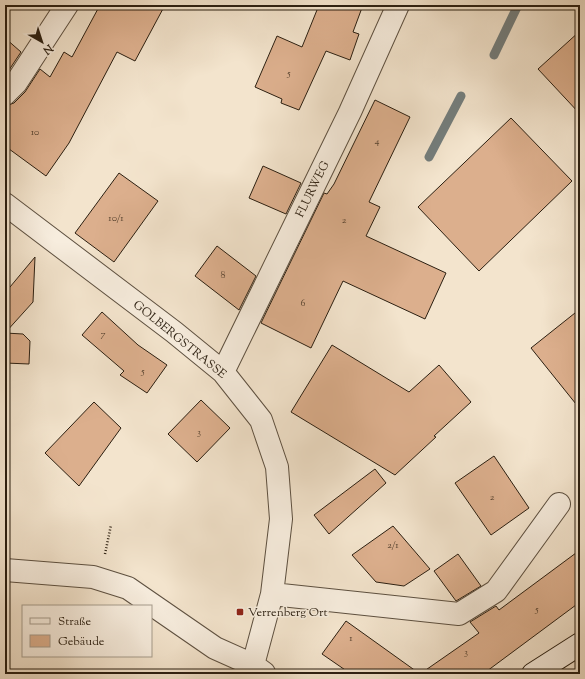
<svg xmlns="http://www.w3.org/2000/svg" width="585" height="679" viewBox="0 0 585 679" font-family="'Sorts Mill Goudy',serif">
	<style>
		.lines { fill: none; stroke-linecap: round; stroke-linejoin: round }
		.stream { stroke: #737d7c; stroke-width: 9 }
		.building { fill: #dcaf8d; stroke: #2b1f11 }
		.street-casing { stroke: #5d5040; stroke-width: 24 }
		.secondary-casing { stroke: #2b1f11; stroke-width: 24 }
		.path { stroke: #2b1f11; stroke-width: 2.5; stroke-dasharray: 1 2; stroke-linecap: butt }
		.street { stroke: #f7edde; stroke-width: 22 }
		.secondary { stroke: #f7edde; stroke-width: 22 }
		.poi-dot { fill: #8f2418; stroke: #f7edde; stroke-width: 1.5 }
		.labels { text-anchor: middle; stroke-width: 3; stroke-linejoin: round; paint-order: stroke }
		.number-label { font-size: 10px; fill: #574330 }
		.street-label { font-size: 12px; fill: #2b1f11; stroke: #f7edde }
		.poi-label { font-size: 12px; fill: #2b1f11; stroke: #f7edde; text-anchor: start }
	</style>
	<rect width="100%" height="100%" fill="#f3e4cd"/>
	<filter id="stains"><feTurbulence type="fractalNoise" baseFrequency=".005" numOctaves="4"/><feColorMatrix values="0 0 0 0 .2 0 0 0 0 .09 0 0 0 0 .02 0 0 0 .5 -.17"/></filter>
	<radialGradient id="worn" r=".72"><stop offset=".6" stop-color="#630" stop-opacity="0"/><stop offset="1" stop-color="#630" stop-opacity=".3"/></radialGradient>
	<g class="lines">
		<path class="stream" d="M494 55 518 5
			M429 157 461 96"/>
	</g>
	<path class="building" d="M100 5H165L135 61 117 52 69 143 46 176 5 146V106L14 103 25 92 40 69 50 77 64 52 72 57Z
		M319 5H363L353 32 359 34 350 60 326 51 299 110 281 103 282 99 255 87 277 36 302 47Z
		M580 31V114L538 69Z
		M5 38 21 52 5 76Z
		M375 100 410 117 369 202 380 207 366 236 446 273 425 319 343 281 311 348 261 323 324 193 327 194 334 184Z
		M511 118 572 181 479 271 418 207Z
		M263 166 301 183 286 214 249 198Z
		M119 173 158 201 114 262 75 233Z
		M217 246 256 276 239 310 195 276Z
		M35 257 33 302 5 333 23 334 30 341 29 364 5 363V293Z
		M580 309V409L531 348Z
		M102 312 138 345 167 365 147 393 120 375 124 371 82 335Z
		M332 345 409 392 439 365 471 402 434 436 436 437 395 475 291 412Z
		M201 400 230 428 197 462 168 434Z
		M94 402 121 428 79 486 45 453Z
		M494 456 529 508 491 535 455 483Z
		M375 469 386 483 329 534 314 515Z
		M393 526 430 569 404 586 376 582 352 555Z
		M580 550V602L483 674H351L322 654 346 621 420 674 479 633 470 622 496 606 499 610Z
		M458 554 481 586 456 601 434 571Z"/>
	<g class="lines">
		<defs>
			<path id="street" d="M5 94 16 83 67 5
				M5 204 174 332 223 372 261 420 277 467 281 519 272 594 253 665
				M223 372 350 112 398 5
				M5 570 93 577 128 588 215 648 253 665 264 673
				M272 594 459 614 496 591 559 504"/>
			<path id="secondary" d="M533 674 580 644"/>
		</defs>
		<use href="#street" class="street-casing"/>
		<use href="#secondary" class="secondary-casing"/>
		<path class="path" d="M105 554 111 525"/>
		<use href="#street" class="street"/>
		<use href="#secondary" class="secondary"/>
	</g>
	<rect class="poi-dot" x="236" y="608" width="8" height="8" rx="2"/>
	<g class="labels">
		<g class="number-label">
			<text x="289" y="76">5</text>
			<text x="35" y="135">10</text>
			<text x="377" y="144">4</text>
			<text x="116" y="221">10/1</text>
			<text x="344" y="223">2</text>
			<text x="223" y="278">8</text>
			<text x="303" y="306">6</text>
			<text x="103" y="337">7</text>
			<text x="143" y="374">5</text>
			<text x="199" y="435">3</text>
			<text x="492" y="500">2</text>
			<text x="393" y="548">2/1</text>
			<text x="537" y="612">5</text>
			<text x="351" y="641">1</text>
			<text x="466" y="655">3</text>
		</g>
		<g class="street-label">
			<text transform="translate(312 189) rotate(-64)" y="4">FLURWEG</text>
			<text transform="translate(180 339) rotate(39)" y="4">GOLBERGSTRASSE</text>
		</g>
		<g class="poi-label">
			<text x="248" y="616">Verrenberg Ort</text>
		</g>
	</g>
	<rect width="585" height="679" fill="none" stroke="#f3e4cd" stroke-width="20"/>
	<rect x="6" y="6" width="573" height="667" fill="none" stroke="#2b1f11" stroke-width="2"/>
	<rect x="10" y="10" width="565" height="659" fill="none" stroke="#2b1f11"/>
	<rect x="22" y="605" width="130" height="52" fill="#f7edde" stroke="#a59b8c"/>
	<rect x="30" y="618" width="20" height="6" fill="#f7edde" stroke="#a59b8c"/>
	<text x="58" y="625" font-size="12" fill="#2b1f11">Straße</text>
	<rect x="30" y="635" width="20" height="12" fill="#dcaf8d" stroke="#a59b8c"/>
	<text x="58" y="645" font-size="12" fill="#2b1f11">Gebäude</text>
	<g transform="translate(42 42) rotate(141)" stroke="#f7edde" stroke-width="3" paint-order="stroke">
	<path d="M0-3L7 15L0 10L-7 15Z" fill="#2b1f11"/>
	<text y="-6" font-size="11" font-weight="bold" text-anchor="middle" fill="#2b1f11">N</text>
	</g>
	<rect width="100%" height="100%" filter="url(#stains)"/>
	<rect width="100%" height="100%" fill="url(#worn)"/>
</svg>
